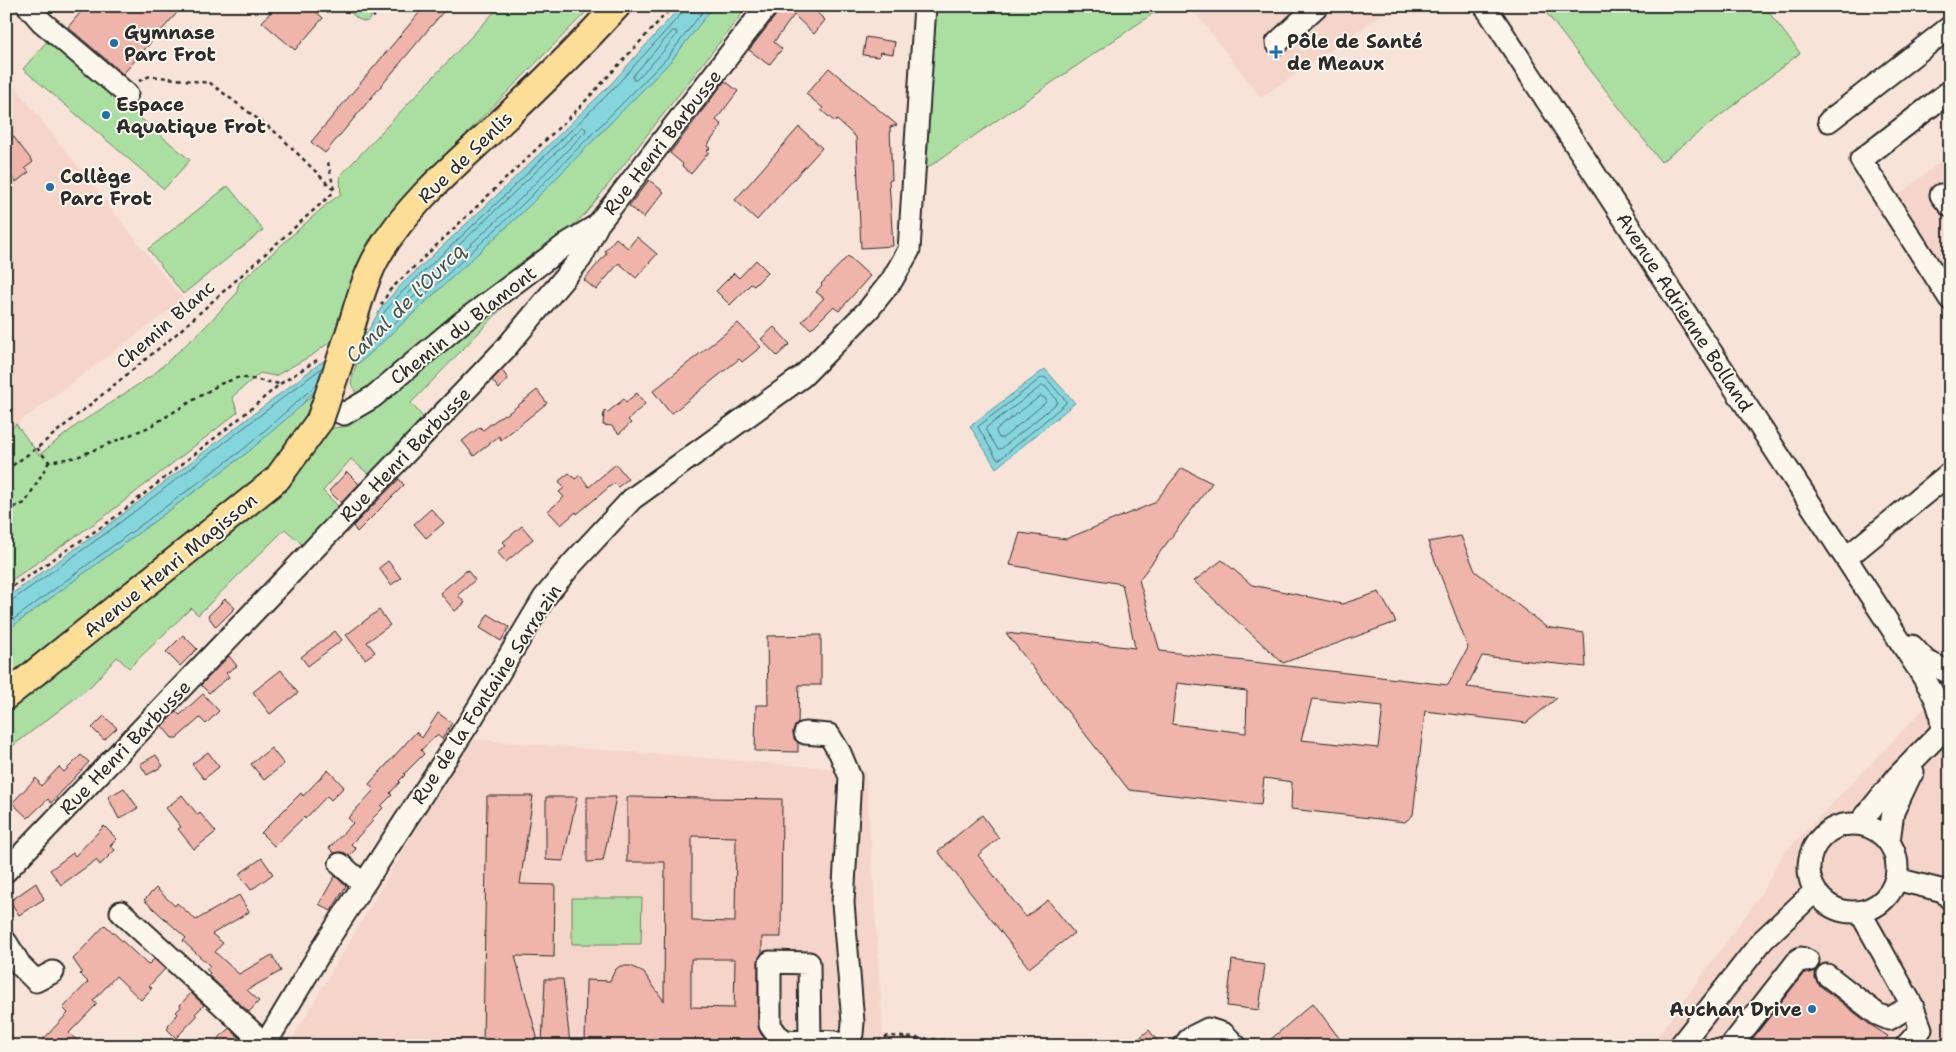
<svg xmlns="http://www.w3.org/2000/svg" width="1956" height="1052" viewBox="0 0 1956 1052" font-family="'Shantell Sans',sans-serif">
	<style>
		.built { fill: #f5d5ca }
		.green { fill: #abdfa1; stroke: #6b8566 }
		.water { fill: #85d6dc; stroke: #619295 }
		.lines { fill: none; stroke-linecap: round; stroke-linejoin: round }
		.shore { stroke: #4f6f72; stroke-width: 1 }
		.building { fill: #efb4aa; stroke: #2b2b2b; fill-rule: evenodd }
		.minor-casing { stroke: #2b2b2b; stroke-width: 25 }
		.major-casing { stroke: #2b2b2b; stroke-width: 30 }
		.path { stroke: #2b2b2b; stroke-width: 2.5; stroke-dasharray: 4 4; stroke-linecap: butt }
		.minor { stroke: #fbf7ec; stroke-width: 21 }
		.major { stroke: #fcde96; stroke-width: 26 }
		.major-bridge-casing { stroke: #2b2b2b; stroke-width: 30; stroke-linecap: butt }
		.major-bridge { stroke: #fcde96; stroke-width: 26 }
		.poi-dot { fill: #1f6fb2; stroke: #fbf7ec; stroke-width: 2 }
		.labels { text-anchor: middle; stroke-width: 4; stroke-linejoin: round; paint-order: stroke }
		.poi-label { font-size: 19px; font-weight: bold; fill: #2b2b2b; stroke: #fbf7ec; text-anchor: start }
		.street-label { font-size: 19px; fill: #2b2b2b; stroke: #fbf7ec }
		.water-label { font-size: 20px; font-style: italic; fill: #425657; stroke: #fbf7ec }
	</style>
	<rect width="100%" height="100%" fill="#f7e3d8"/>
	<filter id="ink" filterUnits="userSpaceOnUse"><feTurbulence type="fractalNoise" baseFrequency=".02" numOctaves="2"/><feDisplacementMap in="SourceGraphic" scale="10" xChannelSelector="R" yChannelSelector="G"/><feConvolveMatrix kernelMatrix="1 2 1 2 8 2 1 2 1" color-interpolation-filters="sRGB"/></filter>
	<g filter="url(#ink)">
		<path class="built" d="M1190 6H1394L1261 98Z
			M6 75 183 300 6 432Z
			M1950 154V280L1896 197Z
			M1950 682V1046H1651L1763 891 1783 854Z
			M469 739 866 771 884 1046H288Z"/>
		<path class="green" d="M343 6H368L371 18 366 22 358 19Z
			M500 6H592L400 201 369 240 331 341 314 354 275 376 260 373 232 397 238 412 105 516 6 584V432L16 424 39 455 77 425 154 374 204 328 236 294 239 283 327 204 341 194 340 176Z
			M714 6H748L586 213 543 254 366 392 356 393 351 383 356 365 364 359 528 207 671 61Z
			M925 6H1164L914 177Z
			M1541 6H1764L1800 53 1661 162Z
			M48 40 190 160 164 189 23 69Z
			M228 186 263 230 183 294 148 249Z
			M537 272 411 403 426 421 372 477 351 459 323 491 341 509 304 546 285 529 198 615 191 608 129 668 117 657 91 686 6 751V707L322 436 333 428 349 426Z
			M315 393C299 436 278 463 245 494L6 677V631L248 452Z
			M572 898H642L641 944H572Z"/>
		<path class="water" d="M681 6H714L671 61 528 207 364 359 309 396 300 407 248 452 6 631V598L106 527 319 364 368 331 381 308 399 287 495 197 610 85Z
			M1045 369 1075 403 996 468 970 426Z"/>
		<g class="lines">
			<path class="shore" d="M673 31H676L677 34 662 53 636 80H633V76Z
				M583 127 586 129 585 132 520 199 405 305H402V302L407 295Z
				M362 341 372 334 385 311 403 291 499 201 613 89 683 12 684 6
				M356 359 524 203 667 58 707 6
				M1043 377 1046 378 1066 401V403L1000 459H997L978 427Z
				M1042 386H1045L1057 400V403L1001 449H998L986 431V428Z
				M1041 396 1046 399V402L1003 438H999L996 432V430Z
				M6 602 11 601 109 531 323 367
				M6 625 245 448 316 385"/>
		</g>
		<path class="building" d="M86 6H183L123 74 68 27Z
			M276 6H309L323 18 295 50 262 22Z
			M425 6H448L325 153 311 142Z
			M779 6H810L825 20 814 34 794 15 774 42 782 49 769 65 749 50 777 14Z
			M866 37 895 42 893 54 880 52 879 57 863 55Z
			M829 68 897 125 890 127 892 180H889L893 246 861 248 856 137 837 120 835 122 821 110 823 108 806 94Z
			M725 81 738 91 716 120 722 125 707 146 710 148 707 151 709 152 691 174 682 166 683 164 670 153Z
			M6 127 33 162 25 168 29 172 16 182 6 169Z
			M799 127 822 148 757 220 735 200Z
			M649 180 664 192 643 218 629 206Z
			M637 237 657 254 636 278 619 263 596 290 584 280 607 253 605 251 616 238 628 248Z
			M848 256 870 276 839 311 833 307 811 329 802 321 824 298 816 292 822 285 821 284Z
			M756 260 768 272 754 286 751 284 730 305 716 291 734 273 739 278Z
			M738 323 761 347 742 362 739 359 671 414 653 391Z
			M774 327 790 344 777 356 761 339Z
			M502 370 508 379 499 389 492 380Z
			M537 390 547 403 501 440 499 436 474 456 462 441 480 427 483 430 504 414 506 415Z
			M637 393 645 404 628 420 631 423 619 434 612 426 603 425 604 411 608 412 624 399 626 402Z
			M616 464 628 479 618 487 614 483 577 514 576 512 561 525 548 511 564 497 559 492 564 488 559 481 569 473 575 479 580 475 589 487Z
			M1182 468 1212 483 1139 580 1160 651 1448 685 1468 648 1428 542 1461 536 1475 571 1546 627 1584 633 1586 667 1482 656 1467 687 1557 698 1526 723 1425 711 1413 815 1405 822 1291 809 1292 782 1264 778 1261 805 1129 790 1006 633 1135 648 1122 584 1010 565 1020 533 1066 539 1154 503ZM1177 683 1247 691 1246 733 1172 724ZM1312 699 1383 706 1378 748 1301 740Z
			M347 472 359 484 341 503 329 491Z
			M399 479 404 485 357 532 353 526Z
			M431 509 444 523 426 538 414 524Z
			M522 526 533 539 506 562 497 552 506 545 503 542Z
			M1222 560 1252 585 1342 604 1379 592 1396 622 1283 663 1194 581Z
			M388 561 401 578 391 585 379 568Z
			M467 570 475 580 458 595 465 603 455 611 440 593Z
			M225 599 235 608 216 627 208 616Z
			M379 610 390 625 367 642 375 652 365 659 346 635Z
			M488 614 509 627 501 641 480 628Z
			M335 631 342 640 308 666 301 657Z
			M183 635 197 649 180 666 166 652Z
			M821 635V685H799L798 723 795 726 793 732 794 739 798 743V752L755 751 756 705H768L767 636Z
			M229 656 237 666 226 673 229 677 209 693 201 685Z
			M281 670 298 693 270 714 253 692Z
			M203 694 219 711 206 724 200 718 177 738H172L162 726 176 712 180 715Z
			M438 713 452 723 442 739 437 735 421 750 424 754 404 774 405 775 399 781 400 782 390 793 392 795 381 806 383 808 371 820 373 821 351 844 356 849 349 856 342 852 334 853 329 848 353 823 348 818 374 790 369 784 416 732 422 738Z
			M104 716 117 728 104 740 92 728Z
			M271 748 284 764 264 780 251 764Z
			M208 752 219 767 204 779 192 764Z
			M81 755 89 762 51 803 48 799 28 818 12 803 36 778 41 786 59 767 64 772Z
			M156 755 163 766 147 775 140 764Z
			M328 770 344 787 331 800 327 796 305 819 304 817 274 846 261 833 301 793 303 796Z
			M124 788 138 808 119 819 108 797Z
			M182 795 198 815 200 813 216 832 194 849 178 829 181 827 166 808Z
			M487 796H533L520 884 555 885 554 957 515 956 539 1044 483 1043Z
			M546 797H577L563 861 546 860Z
			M587 797H616L603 861 587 862Z
			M627 797 782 799 781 937H762V953L758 962V1026L761 1034 771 1046 585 1045 586 980 610 981 615 970 620 966H631L644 973 664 1001 665 862H627ZM692 836 736 837 735 922 692 921ZM691 959H735L734 1008 691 1007Z
			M982 815 999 838 978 855 1026 917 1048 900 1074 933 1029 968 938 851Z
			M104 826 117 839 110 846 115 850 100 865 96 860 61 885 50 870 73 853 75 856Z
			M262 858 273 874 251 890 239 874Z
			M335 876 346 886 331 911 319 904Z
			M36 883 44 899 19 915 10 901Z
			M156 888 175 906 177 903 196 920 239 895 249 912 212 934 223 943 215 952 239 974 272 955 281 971 247 990 259 1001 249 1012 208 975 210 973 206 969 210 966 183 941 186 938 144 900Z
			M105 925 148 965 154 959 165 969 149 986 152 988 141 1000 116 976 93 1001 97 1004 69 1033 83 1046H37L68 1013 63 1008 88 982 80 974 82 972 73 959Z
			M1232 960 1265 965 1259 1010 1227 1006Z
			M1816 971 1815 979 1819 985 1869 1024 1888 1036 1880 1046H1762L1753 1038 1804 973H1810Z
			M545 979H563L570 1044H542Z
			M191 993 204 1005 195 1014 197 1016 176 1038 167 1029 169 1027 168 1025 178 1014 176 1012 181 1007 180 1005Z
			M1313 1003 1345 1046H1311L1305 1039 1297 1046H1263Z
			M229 1028 242 1040 237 1046H211Z
			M1149 1030 1161 1046H1130Z"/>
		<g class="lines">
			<defs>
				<path id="minor" d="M28 6 42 22 127 94
					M1485 6 1919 670C1931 690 1944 707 1941 731
					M1277 43 1317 6
					M1950 91 1861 160 1950 299
					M1829 121 1950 27
					M1941 195 1950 206
					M325 406 344 414 373 397 461 323 568 243 596 226
					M1846 558 1950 473
					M1912 646 1926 661 1950 673
					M805 733 829 735 840 753 850 777 843 903 853 1022 852 1034 845 1045
					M1809 868a44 44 0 1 1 88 0a44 44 0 1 1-88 0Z
					M1859 824 1897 777 1950 723
					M1889 841 1893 812 1910 776 1913 772
					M340 864 363 884
					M6 871 505 349 581 258 598 224 767 6
					M1896 879 1944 891 1950 899
					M121 912 265 1044
					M1860 912 1912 1005 1921 1029 1906 1046
					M6 942 21 966 36 981 53 972
					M1827 975 1877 1014 1889 1019 1912 1005
					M810 1040 809 963 770 962V1025L777 1035 787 1042 810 1040 834 1042 846 1046
					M264 1046 327 941 472 718 544 598 571 565 632 499 803 376 869 309 892 280 909 250 925 6
					M1184 1046 1190 1038 1208 1029 1224 1034 1236 1046
					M1680 1046 1762 941 1815 891
					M1731 1046 1799 959 1801 958 1808 961"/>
				<path id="major" d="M350 331C358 305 365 277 379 253 410 201 458 163 501 122 541 85 580 46 617 6
					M6 696 277 479 320 420"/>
			</defs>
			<use href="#minor" class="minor-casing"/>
			<use href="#major" class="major-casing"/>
			<path class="path" d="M371 6 375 20
				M139 81 150 76 210 83 279 135 335 191
				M328 162 334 190
				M381 305 390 290 578 109 673 6
				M37 448 49 462 77 457 149 427 220 384 240 377 280 384
				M6 470 37 448 174 336 335 191
				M6 510 25 503 49 462
				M6 591 110 521 240 418 280 384 317 360
				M871 1046 888 1036 1030 1046"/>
			<use href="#minor" class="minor"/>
			<use href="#major" class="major"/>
			<defs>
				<path id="major-bridge" d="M320 420 350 331"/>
			</defs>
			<use href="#major-bridge" class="major-bridge-casing"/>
			<use href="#major-bridge" class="major-bridge"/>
		</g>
	</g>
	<g class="poi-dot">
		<circle cx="114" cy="43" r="5"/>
		<path d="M1273.5 44.5h5v5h5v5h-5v5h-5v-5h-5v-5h5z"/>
		<circle cx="106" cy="115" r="5"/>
		<circle cx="50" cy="187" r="5"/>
		<circle cx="1812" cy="1009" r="5"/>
	</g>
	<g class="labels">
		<g class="poi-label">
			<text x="124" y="39">Gymnase<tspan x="124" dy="22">Parc Frot</tspan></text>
			<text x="1287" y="48">Pôle de Santé<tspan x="1287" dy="22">de Meaux</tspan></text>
			<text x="116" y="111">Espace<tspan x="116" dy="22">Aquatique Frot</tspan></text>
			<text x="60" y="183">Collège<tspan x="60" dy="22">Parc Frot</tspan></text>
			<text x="1802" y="1016" text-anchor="end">Auchan Drive</text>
		</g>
		<g class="street-label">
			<text transform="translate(662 142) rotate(-52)" y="7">Rue Henri Barbusse</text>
			<text transform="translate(465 157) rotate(-44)" y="7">Rue de Senlis</text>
			<text transform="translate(1685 312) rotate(57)" y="7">Avenue Adrienne Bolland</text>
			<text transform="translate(165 324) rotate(-41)" y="7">Chemin Blanc</text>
			<text transform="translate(463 325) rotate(-38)" y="7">Chemin du Blamont</text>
			<text transform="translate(405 454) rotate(-46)" y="7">Rue Henri Barbusse</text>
			<text transform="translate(170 565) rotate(-39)" y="7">Avenue Henri Magisson</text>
			<text transform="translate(486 694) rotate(-57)" y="7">Rue de la Fontaine Sarrazin</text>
			<text transform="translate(125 747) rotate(-46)" y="7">Rue Henri Barbusse</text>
		</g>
		<g class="water-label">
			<text transform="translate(405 303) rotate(-45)" y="7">Canal de l'Ourcq</text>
		</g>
	</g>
	<rect width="1956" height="1052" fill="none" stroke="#fbf7ec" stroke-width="25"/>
	<rect x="12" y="12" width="1931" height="1027" fill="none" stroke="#2b2b2b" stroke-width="2" filter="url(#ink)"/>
</svg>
